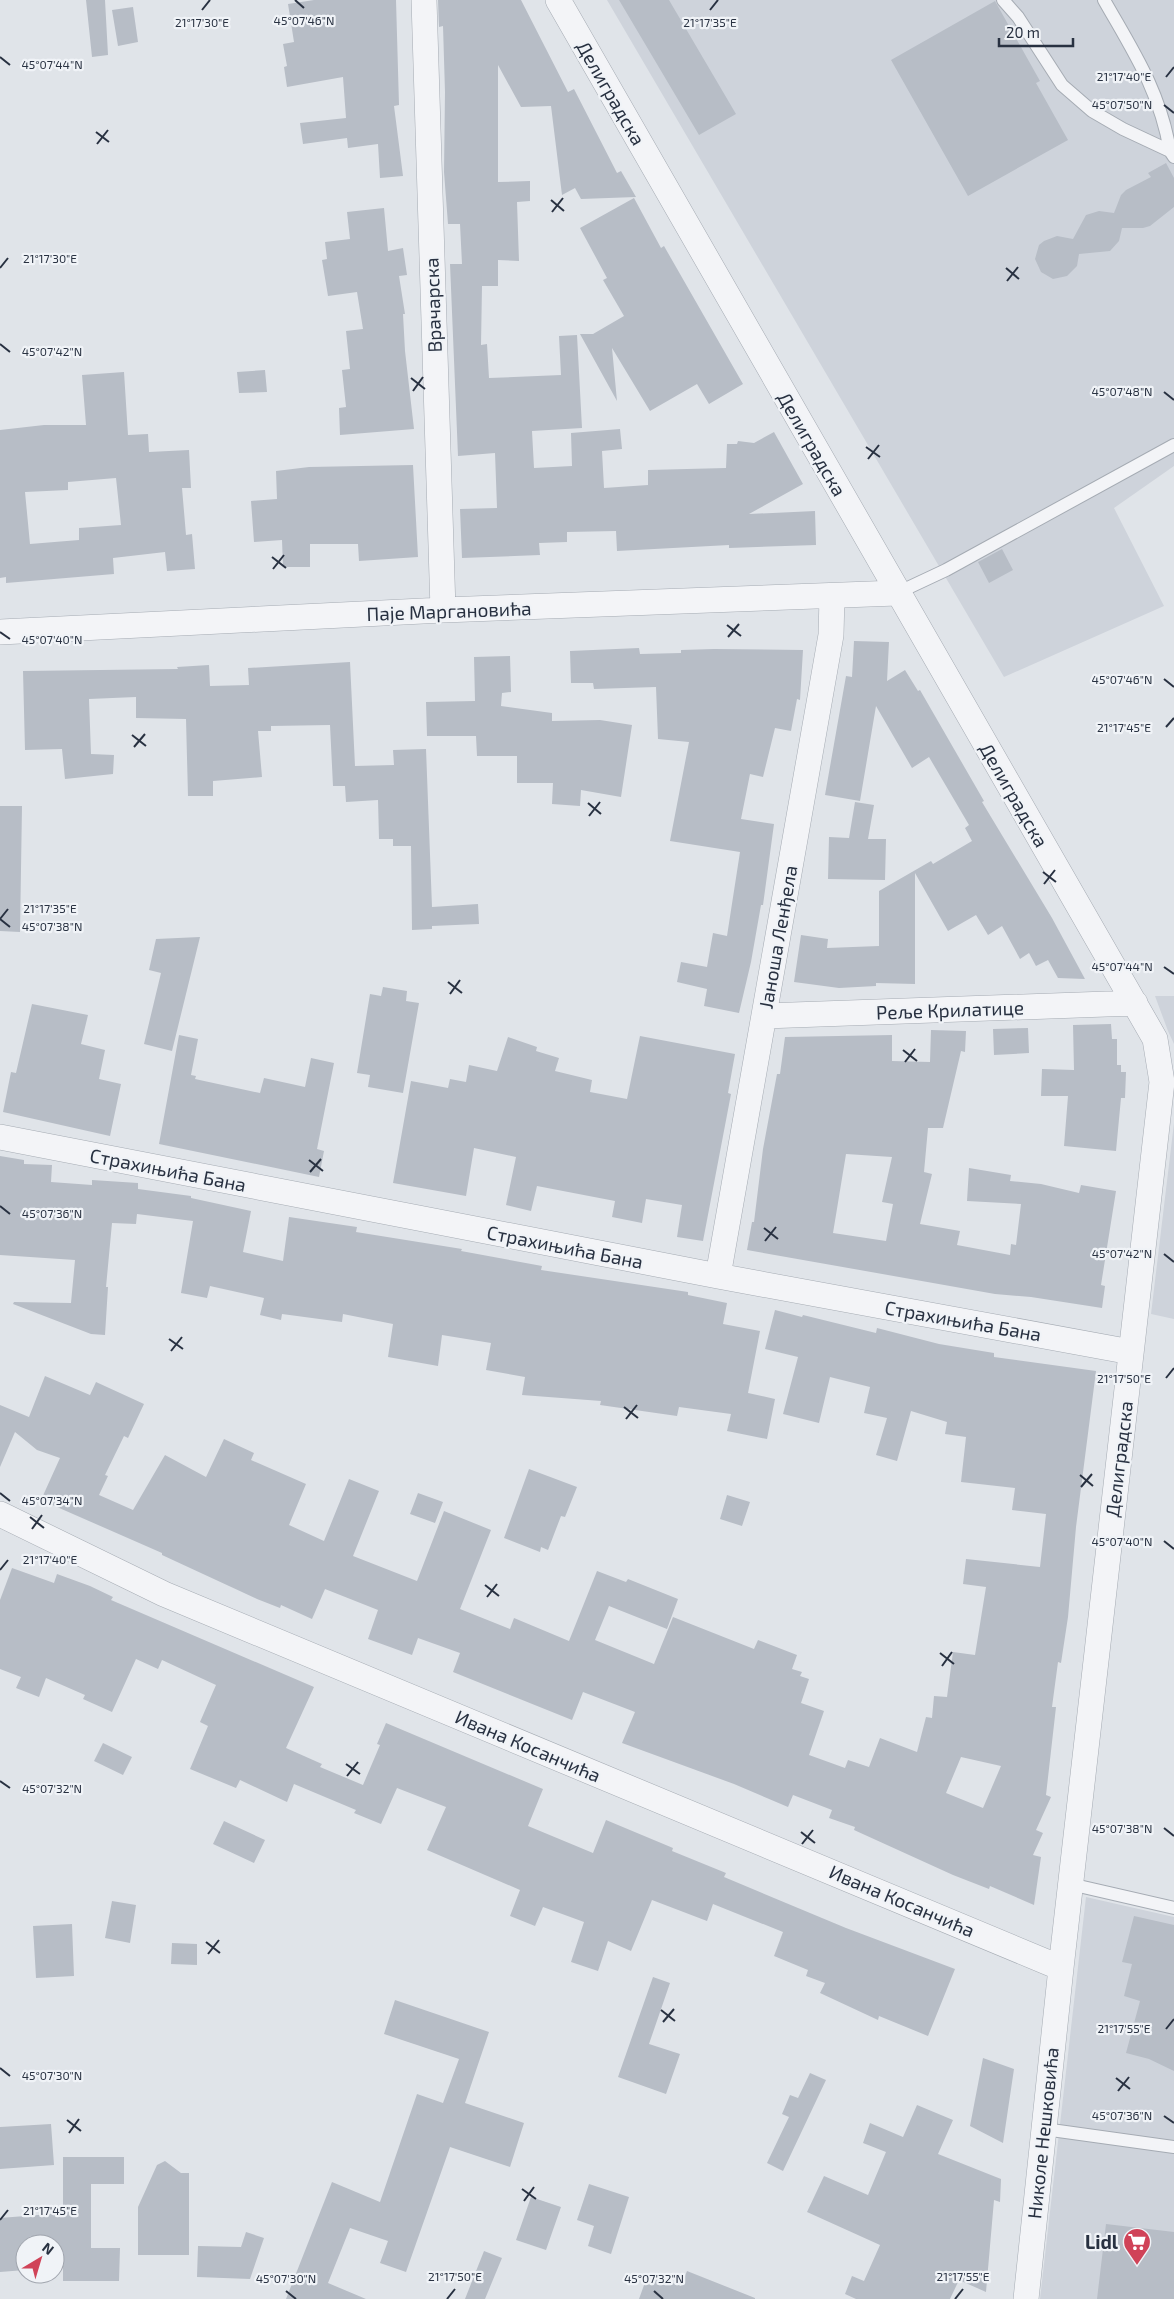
<svg xmlns="http://www.w3.org/2000/svg" width="1174" height="2299" viewBox="0 0 1174 2299" font-family="'Exo 2',sans-serif">
	<style>
		.built { fill: #ced3db }
		.building { fill: #b7bdc6; fill-rule: evenodd }
		.lines { fill: none; stroke-linecap: round; stroke-linejoin: round }
		.service-casing { stroke: #a5abb3; stroke-width: 14 }
		.minor-casing { stroke: #a5abb3; stroke-width: 26 }
		.service { stroke: #f3f4f7; stroke-width: 12 }
		.minor { stroke: #f3f4f7; stroke-width: 25 }
		.ticks { fill: none; stroke: #283141; stroke-width: 2 }
		.labels { text-anchor: middle; stroke-width: 4.5; stroke-linejoin: round; paint-order: stroke }
		.street-label { font-size: 19px; fill: #283141; stroke: #f0f3f7 }
		.poi-label { font-size: 19px; font-weight: bold; fill: #283141; stroke: #f0f3f7; text-anchor: end }
		.ticks-label { font-size: 12px; text-anchor: middle; fill: #283141; stroke: #f0f3f7; stroke-width: 4.5; stroke-linejoin: round; paint-order: stroke }
	</style>
	<rect width="100%" height="100%" fill="#e0e4e9"/>
	<path class="built" d="M607 0H1174V466L1114 508 1164 606 1004 677Z
		M1155 996H1174V1044L1168 1031Z
		M1174 1123V1319L1151 1314Z
		M1086 1897 1174 1917V2299H1040Z"/>
	<path class="building" d="M86 0H105L108 55 92 57Z
		M314 0H396L399 105 394 106 403 176 380 178 378 144 348 148 347 138 303 144 300 123 346 118 343 77 287 87 284 67 287 66 283 44 294 42 288 4Z
		M438 0H521L568 92 574 89 617 173 621 171 636 197 581 199 575 188 562 195 551 106 521 107 498 65V182L530 181V201L517 202 519 261 498 260V286H482L481 345 487 344 489 378 561 375 559 336 577 335 582 428 532 431 534 468 572 466 571 433 620 429 622 449 602 451 604 488 648 485V470L726 468 727 444H737L738 441 754 443 774 432 803 484 749 514 815 511 816 545 729 548V545L617 551 616 531 567 532V542L539 543 540 555 462 558 460 509 497 508 495 453 458 456 450 264H462L460 224H448L444 172 445 92 443 26 439 27Z
		M619 0H669L736 114 699 135Z
		M995 1 1040 81 1036 83 1068 140 968 196 891 60Z
		M133 7 138 42 118 46 112 10Z
		M1166 163 1174 178V207L1150 226 1143 228H1122L1119 241 1110 251 1079 254 1077 266 1067 276 1053 279 1041 272 1035 259 1039 245 1044 241 1057 236 1073 239 1086 215 1099 211 1114 213 1121 195 1126 190 1151 177 1148 173Z
		M634 198 661 248 664 246 743 384 709 404 697 384 650 411 612 348 617 401 580 334H593L624 316 603 280 607 278 580 228Z
		M384 208 388 251 403 248 407 275 399 276 405 314H403L405 351 414 429 340 435 339 408 346 407 342 370 350 369 346 331 363 329 357 292 328 296 322 260 327 259 325 242 350 239 347 212Z
		M265 370 267 392 239 393 237 372Z
		M124 372 128 435 148 434 149 452 189 450 191 488H182L186 535 192 534 195 569 167 571 165 552 113 558 114 574 6 583V577L0 578V430L44 425H86L82 375ZM116 478 121 525 79 528V540L30 544 25 492 68 490V482Z
		M413 465 418 557 359 561 358 544H310V567H283L282 540 254 542 251 501 277 499 276 471 309 467Z
		M1002 549 1013 570 989 583 978 562Z
		M854 641 889 642 887 681 905 670 918 691 920 690 984 801 982 802 1052 918 1085 979 1058 978 1048 960 1036 966 1029 953 1020 959 1002 926 988 935 976 915 948 931 915 873V984L876 983V986L839 988 794 982 801 935 828 939 827 948 879 946V891L931 861 933 864 972 841 965 828 969 825 929 757 912 768 876 706 860 801 825 795 846 676 852 677Z
		M639 648 640 654 681 653V650L714 649 803 650 800 700 797 699 791 731 775 728 763 777 750 774 741 819 774 824 763 905H761L751 962 739 1013 704 1006 707 989 677 982 681 962 707 967 713 933 727 936 740 852 670 841 689 742 658 739 656 687 594 689 593 683H571L570 651Z
		M510 656 511 692 502 693 501 706 552 713V721L600 720 632 725 621 797 581 790 580 806 552 804 553 783H517V756H477L476 736H427L426 702 475 701 474 657Z
		M350 662 355 766 394 765 393 750 426 749 432 907 478 904 479 924 432 926V929L412 930 411 846H393V839H379L378 800 346 802 345 786H333L330 725 271 726V731H258L262 777 213 781V796H188L186 719 136 718V697L89 699 91 754 114 755 113 774 65 779 62 749 25 750 23 671 178 669 177 667 209 665 210 686 249 685 248 668Z
		M855 802 874 805 868 839H886L885 880 828 879 829 837 849 838Z
		M0 806H22L20 932 0 931Z
		M200 937 172 1051 144 1044 161 973 149 970 156 939Z
		M383 987 407 991 406 1001 419 1003 403 1093 368 1087 370 1075 357 1073 370 994 381 996Z
		M32 1004 88 1015 81 1044 105 1050 99 1079 121 1084 110 1136 3 1112 11 1072 16 1073Z
		M1111 1024 1112 1039H1117V1065H1121V1072H1126L1125 1098H1121L1116 1151 1064 1146 1068 1096H1041L1042 1069 1074 1070 1073 1025Z
		M1028 1028 1029 1053 994 1055 993 1029Z
		M931 1030 966 1031 965 1052 961 1051 943 1128H928L924 1172 932 1174 920 1224 960 1231 957 1245 1010 1255 1011 1244 1016 1245 1021 1204 967 1201 969 1168 1011 1175 1010 1181 1041 1184 1079 1193 1081 1185 1116 1191 1101 1285 1105 1286 1102 1308 1031 1297 995 1294 747 1250 752 1222H754L763 1149 777 1074H780L785 1037 892 1035V1061L930 1062ZM846 1154 892 1157 882 1202 893 1204 886 1241 833 1233Z
		M179 1035 198 1039 191 1075 196 1076 195 1079 260 1093 264 1078 305 1087 311 1058 334 1063 317 1149 324 1151 319 1177 159 1144Z
		M640 1036 735 1054 728 1093 731 1094 703 1241 677 1237 682 1205 646 1199 642 1223 612 1217 615 1201 537 1186 531 1211 506 1205 516 1157 474 1148 466 1196 393 1183 411 1081 448 1088 450 1079 466 1082 469 1065 497 1071 508 1037 537 1047 536 1051 559 1058 555 1071 592 1080 590 1092 627 1099Z
		M0 1156 24 1160V1164L52 1165 51 1182 92 1185V1180L138 1183V1189L191 1196V1198L251 1211 243 1252 283 1261 289 1217 357 1227 356 1232 462 1249 461 1251 542 1266 541 1270 688 1292V1295L727 1303 723 1324 760 1331 748 1393 775 1399 767 1439 727 1431 731 1414 679 1407 677 1416 600 1405 601 1401 522 1395 525 1377 486 1370 491 1343 442 1335 438 1366 388 1357 393 1324 343 1314 342 1322 282 1314 281 1320 260 1315 264 1298 210 1286 207 1298 181 1293 193 1221 137 1214 136 1224 112 1223 106 1287H108L105 1335 91 1334 13 1304 14 1302 71 1303 75 1260 0 1255Z
		M775 1310 802 1317 803 1315 876 1333 877 1328 939 1344 994 1353V1357L1096 1371 1076 1527 1068 1617 1061 1663 1058 1662 1052 1707H1056L1046 1795 1051 1797 1036 1830 1043 1833 1033 1855 1041 1857 1034 1905 990 1886 989 1889 953 1875 854 1830 855 1827 829 1818 832 1810 793 1795 788 1807 734 1784 622 1743 635 1712 583 1692 572 1720 453 1672 460 1653 418 1638 412 1655 368 1639 378 1610 325 1589 312 1619 281 1605 280 1608 257 1599 162 1555V1553L41 1500 60 1458 37 1450 15 1432 0 1467V1405L29 1417 45 1376 90 1395 96 1382 144 1404 128 1438 124 1436 105 1475 108 1476 99 1495 133 1510 165 1455 206 1477 224 1439 254 1453 251 1460 306 1484 289 1525 324 1541 349 1479 379 1491 353 1556 417 1581 444 1511 491 1530 460 1609 510 1629 514 1618 569 1641 597 1571 626 1582 628 1579 678 1599 667 1629 609 1606 595 1640 654 1664 673 1617 754 1649 758 1640 797 1655 792 1669 802 1672 800 1676 809 1679 801 1703 824 1711 809 1755 845 1768 848 1760 869 1767 880 1738 917 1752 926 1717 932 1718 934 1696 947 1697 953 1652 975 1655 986 1587 963 1584 966 1559 1040 1567 1046 1514 1012 1510 1015 1488 961 1482 966 1437 945 1434 947 1422 911 1411 897 1461 876 1455 887 1418 864 1413 870 1387 830 1377 819 1423 783 1414 798 1357 765 1349ZM961 1757 1001 1766 983 1808 946 1793Z
		M529 1469 577 1487 565 1517 561 1516 548 1550 541 1547 540 1552 504 1538Z
		M418 1493 443 1502 435 1523 410 1514Z
		M727 1495 750 1502 742 1526 720 1519Z
		M12 1568 54 1583 57 1574 90 1586 113 1597 111 1600 314 1687 286 1748 322 1764 320 1767 363 1785 380 1745 377 1744 386 1723 543 1789 528 1826 593 1853 606 1820 673 1848 672 1851 726 1873 724 1877 846 1928 955 1969 928 2036 879 2016 878 2020 820 1993 825 1983 806 1976 808 1970 774 1956 783 1932 713 1904 707 1921 652 1900 631 1951 608 1941 598 1971 571 1962 584 1922 543 1907 535 1926 510 1916 520 1890 427 1850 446 1807 397 1788 381 1824 354 1813 356 1810 294 1784 287 1802 240 1780 236 1788 190 1769 208 1726 200 1722 216 1685 162 1660 158 1669 136 1659 112 1712 83 1699 85 1695 46 1678 39 1697 16 1688 21 1677 0 1669V1600Z
		M103 1743 132 1757 123 1775 94 1761Z
		M224 1821 265 1840 254 1863 213 1844Z
		M112 1901 136 1905 130 1943 105 1938Z
		M1134 1916 1174 1925V2071L1149 2059 1126 2053 1140 2001 1124 1996 1132 1964 1122 1962Z
		M72 1924 74 1976 36 1978 33 1926Z
		M172 1943 197 1944V1965L171 1964Z
		M653 1977 670 1983 649 2044 680 2054 666 2094 618 2077Z
		M395 2000 489 2032 465 2103 524 2123 510 2167 450 2147 406 2272 380 2263 388 2241 350 2228 328 2283 366 2299H286L332 2182 380 2202 417 2094 443 2103 459 2059 384 2034Z
		M983 2058 1014 2069 1003 2143 970 2126Z
		M810 2073 826 2080 783 2171 767 2163 789 2117 782 2114 790 2095 798 2098Z
		M917 2105 953 2120 938 2154 1001 2179 1000 2202 994 2200 986 2292 959 2280 950 2299H856L845 2294 852 2276 864 2281 880 2245 807 2212 824 2176 868 2195 886 2152 863 2143 870 2123 903 2137Z
		M51 2124 54 2165 0 2169V2127Z
		M63 2157H124V2184H91V2248H120L119 2281H63V2267L55 2268V2244H25V2270L0 2272V2218L63 2213Z
		M165 2161 181 2173H189V2255H138V2207L157 2165Z
		M589 2184 629 2197 611 2254 588 2246 594 2226 577 2220Z
		M531 2197 561 2207 546 2250 516 2240Z
		M1106 2224 1174 2232V2299H1097Z
		M246 2232 264 2238 250 2279 197 2277 198 2246 241 2247Z
		M484 2251 502 2258 485 2299H465Z
		M687 2271 755 2298V2299H639L648 2274 681 2286Z"/>
	<g class="lines">
		<defs>
			<path id="service" d="M1003 0 1018 17 1062 85 1092 111 1123 129 1170 151 1174 157
				M1104 0C1133 51 1160 91 1170 151
				M897 593 946 570 1174 445
				M1070 1884 1174 1908
				M1044 2129 1174 2147"/>
			<path id="minor" d="M424 0 443 610
				M558 0 1155 1039 1162 1082 1061 1968 1026 2299
				M0 632 443 610 897 593
				M764 1016 1135 1003
				M0 1137 718 1276 1131 1352
				M718 1276 831 635 832 597
				M0 1514 164 1594 1061 1968"/>
		</defs>
		<use href="#service" class="service-casing"/>
		<use href="#minor" class="minor-casing"/>
		<use href="#service" class="service"/>
		<use href="#minor" class="minor"/>
	</g>
	<path class="ticks" d="M295 0 304 8M202 10 210 0M710 10 718 0M0 57 10 65M1166 77 1174 67M1164 105 1174 113M96 132 109 142M97 144 108 130M551 200 564 211M552 212 563 198M0 268 8 258M1006 268 1019 279M1007 281 1018 267M0 344 10 352M411 378 425 389M413 391 423 377M1164 392 1174 400M866 447 880 457M868 459 879 445M272 557 286 568M273 569 284 555M727 625 741 636M0 632 10 639M728 637 739 624M1164 679 1174 687M1166 727 1174 718M132 735 146 746M134 747 145 734M588 803 601 814M589 816 600 802M1043 872 1056 882M1044 884 1055 870M0 919 8 909M0 919 10 927M1164 967 1174 974M448 982 462 993M450 994 460 980M903 1050 917 1061M905 1062 915 1049M309 1160 323 1171M310 1172 321 1159M0 1206 10 1214M764 1228 778 1239M765 1241 776 1227M1164 1254 1174 1262M169 1339 183 1349M171 1351 182 1337M1166 1378 1174 1368M624 1407 638 1418M626 1419 637 1405M1080 1475 1093 1486M1081 1487 1092 1474M0 1493 10 1501M30 1517 44 1528M32 1529 42 1515M1164 1541 1174 1549M0 1570 8 1560M485 1585 499 1596M487 1597 497 1584M940 1653 954 1664M942 1666 952 1652M346 1764 360 1774M347 1776 358 1762M0 1781 10 1788M1164 1828 1174 1836M801 1832 815 1843M802 1844 813 1830M206 1942 220 1953M208 1954 219 1940M661 2010 675 2021M663 2022 674 2009M1166 2029 1174 2019M0 2068 10 2076M1116 2078 1130 2089M1118 2091 1129 2077M1164 2116 1174 2123M67 2120 81 2131M69 2133 79 2119M522 2189 536 2199M524 2201 534 2187M0 2220 8 2210M286 2291 296 2299M654 2291 663 2299M447 2299 455 2289M955 2299 963 2289"/>
	<defs>
		<symbol id="supermarket-pin" viewBox="-11 -11 22 30"><path d="M0 17L-7.5 6A9.5 9.5 0 1 1 7.5 6Z" fill="#d04358" stroke="#f0f3f7"/><path d="M-6-5.5h2.5l.6 2H6L4.5 2H-2.5L-4.4-4H-6ZM-1.5 3.2a1.3 1.3 0 1 0 .1 0ZM3 3.2a1.3 1.3 0 1 0 .1 0Z" fill="#fff"/></symbol>
	</defs>
	<g fill-rule="evenodd">
		<use href="#supermarket-pin" x="1121" y="2226" width="32" height="43"/>
	</g>
	<g class="labels">
		<g class="street-label">
			<text transform="translate(611 93) rotate(60)" y="7">Делиградска</text>
			<text transform="translate(433 305) rotate(-92)" y="7">Врачарска</text>
			<text transform="translate(812 444) rotate(60)" y="7">Делиградска</text>
			<text transform="translate(449 611) rotate(-2)" y="7">Паје Маргановића</text>
			<text transform="translate(1014 795) rotate(60)" y="7">Делиградска</text>
			<text transform="translate(778 937) rotate(-80)" y="7">Јаноша Ленђела</text>
			<text transform="translate(950 1010) rotate(-2)" y="7">Реље Крилатице</text>
			<text transform="translate(168 1170) rotate(11)" y="7">Страхињића Бана</text>
			<text transform="translate(565 1247) rotate(11)" y="7">Страхињића Бана</text>
			<text transform="translate(963 1321) rotate(10)" y="7">Страхињића Бана</text>
			<text transform="translate(1119 1459) rotate(-83)" y="7">Делиградска</text>
			<text transform="translate(528 1746) rotate(23)" y="7">Ивана Косанчића</text>
			<text transform="translate(902 1901) rotate(23)" y="7">Ивана Косанчића</text>
			<text transform="translate(1043 2133) rotate(-84)" y="7">Николе Нешковића</text>
		</g>
		<g class="poi-label">
			<text x="1118" y="2249">Lidl</text>
		</g>
	</g>
	<g class="ticks-label">
		<text x="304" y="25">45°07'46"N</text>
		<text x="202" y="27">21°17'30"E</text>
		<text x="710" y="27">21°17'35"E</text>
		<text x="52" y="69">45°07'44"N</text>
		<text x="1124" y="81">21°17'40"E</text>
		<text x="1122" y="109">45°07'50"N</text>
		<text x="50" y="263">21°17'30"E</text>
		<text x="52" y="356">45°07'42"N</text>
		<text x="1122" y="396">45°07'48"N</text>
		<text x="52" y="644">45°07'40"N</text>
		<text x="1122" y="684">45°07'46"N</text>
		<text x="1124" y="732">21°17'45"E</text>
		<text x="50" y="913">21°17'35"E</text>
		<text x="52" y="931">45°07'38"N</text>
		<text x="1122" y="971">45°07'44"N</text>
		<text x="52" y="1218">45°07'36"N</text>
		<text x="1122" y="1258">45°07'42"N</text>
		<text x="1124" y="1383">21°17'50"E</text>
		<text x="52" y="1505">45°07'34"N</text>
		<text x="1122" y="1546">45°07'40"N</text>
		<text x="50" y="1564">21°17'40"E</text>
		<text x="52" y="1793">45°07'32"N</text>
		<text x="1122" y="1833">45°07'38"N</text>
		<text x="1124" y="2033">21°17'55"E</text>
		<text x="52" y="2080">45°07'30"N</text>
		<text x="1122" y="2120">45°07'36"N</text>
		<text x="50" y="2215">21°17'45"E</text>
		<text x="455" y="2281">21°17'50"E</text>
		<text x="963" y="2281">21°17'55"E</text>
		<text x="286" y="2283">45°07'30"N</text>
		<text x="654" y="2283">45°07'32"N</text>
	</g>
	<g transform="translate(40 2259) rotate(38)"><circle r="24" fill="#f0f3f7" stroke="#a0a5ae"/>
	<path d="M0-4L9 19L0 12L-9 19Z" fill="#d04358"/>
	<text y="-8" font-size="14" font-weight="bold" text-anchor="middle" fill="#283141">N</text>
	</g>
	<path d="M999 38v8h74v-8" fill="none" stroke="#283141" stroke-width="2.5"/>
	<text x="1006" y="38" font-size="15" fill="#283141" stroke="#f0f3f7" stroke-width="4" paint-order="stroke">20 m</text>
</svg>
